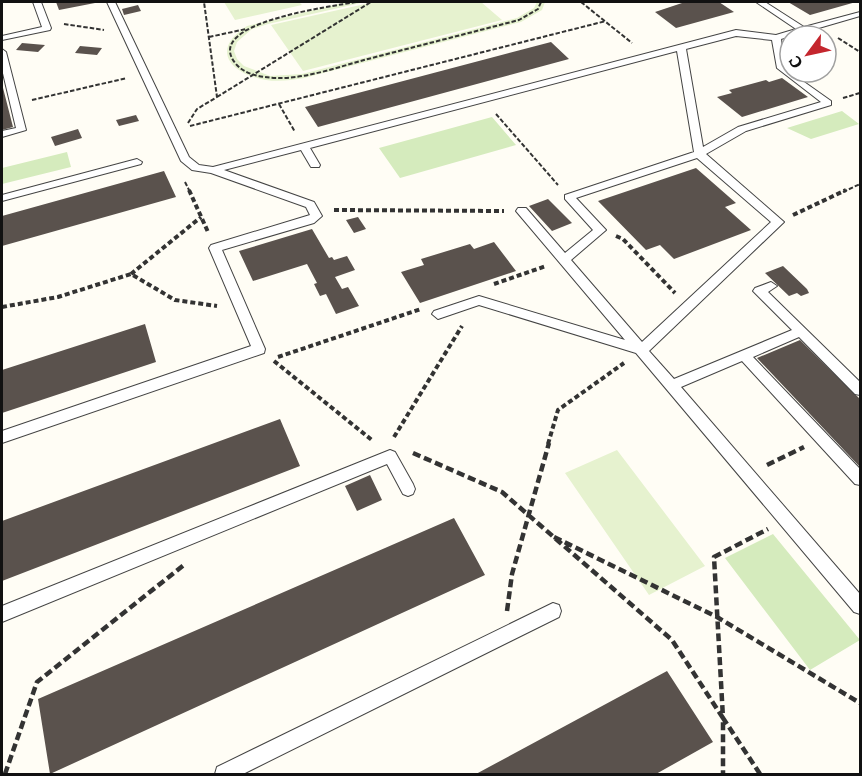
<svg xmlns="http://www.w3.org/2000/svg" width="862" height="776" viewBox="0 0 862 776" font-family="Literata,serif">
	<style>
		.green { fill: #d5ebbd }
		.pitch { fill: #e6f2cf }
		.building { fill: #5a524d }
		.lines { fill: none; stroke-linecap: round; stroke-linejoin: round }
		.service-casing { stroke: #444; stroke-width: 2 }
		.path-far2 { stroke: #333; stroke-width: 2; stroke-dasharray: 4.5 2; stroke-linecap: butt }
		.path-far1 { stroke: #333; stroke-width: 4; stroke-dasharray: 5 3; stroke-linecap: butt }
		.path { stroke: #333; stroke-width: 4.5; stroke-dasharray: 8 4; stroke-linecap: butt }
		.service { fill: #fff; fill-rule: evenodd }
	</style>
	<rect width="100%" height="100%" fill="#fffdf5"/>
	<path class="green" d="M842 111 859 124 811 139 787 128Z
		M492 117 516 145 400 178 379 148Z
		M67 152 71 167 2 184V168Z
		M773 534 860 640 810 670 725 558Z"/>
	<path class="pitch" d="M224 2H299L302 5 235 20Z
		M347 2H365L268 24 252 29 237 42 234 51 237 59 244 66 270 76 302 74 517 18 534 8 537 2H545L542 10 521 22 304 78C292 80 279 82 266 80 231 74 209 50 247 26Z
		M374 2H481L502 20 303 71 271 25Z
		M617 450 705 566 649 595 565 473Z"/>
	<path class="building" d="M56 2H95V3L59 10Z
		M685 2H719L734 12 676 28 655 12Z
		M788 2H856L810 15Z
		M138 5 141 11 124 15 122 9Z
		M551 42 569 59 318 127 305 107Z
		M22 43 45 45 38 52 16 50Z
		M80 46 102 48 97 55 75 53Z
		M782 78 808 97 742 117 717 97 732 93 729 90 766 80 769 82Z
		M2 84 13 127 2 130Z
		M136 115 139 121 119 126 116 120Z
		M78 129 82 138 55 146 51 137Z
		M696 168 736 203 725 207 751 230 674 259 660 245 646 250 598 201Z
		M164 171 176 197 2 246V216Z
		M548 199 572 223 552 231 529 206Z
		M358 217 366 229 354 233 346 220Z
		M312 229 329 258 332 257 334 260 347 256 355 270 335 277 342 289 348 287 359 306 336 314 326 294 320 296 314 284 317 283 307 264 253 281 239 251Z
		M494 242 516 271 420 303 401 272 424 265 421 259 470 244 474 249Z
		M783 266 807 289 809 293 801 296 797 293 789 296 765 273Z
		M145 324 156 362 2 413V370Z
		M800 340 860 399V467L757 358Z
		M280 419 300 466 2 581V521Z
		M370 475 382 500 357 511 345 486Z
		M454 518 485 575 50 774 38 699Z
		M667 671 713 742 656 774H476Z"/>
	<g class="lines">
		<defs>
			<path id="service" d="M33 2H41L51 28 50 30 2 40V36L42 27Z
				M107 2H115L189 157 199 165 213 167 736 30 776 35 796 29 756 2H765L804 27 860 12V16L781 39 784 65 790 72 831 101V105L746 131 706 154 784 222 649 351 674 379 792 330 753 291 755 288 771 282 777 286 768 292 860 382V395L855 394 799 337 753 357 860 469V485L855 484 742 361 681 387 860 594V614L854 612 636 353 479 305 438 319 432 314 434 311 479 296 625 340 516 211 518 208H526L565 253 593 230 565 199V195L694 152 677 51 310 148 320 165 319 167H311L301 150 224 170 314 202 322 216 314 223 222 250 265 349 264 353 2 443V431L251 346 209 248 211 245 310 215 306 207 211 173 192 170 181 161ZM736 36 772 40 777 68 821 102 738 127 703 147 686 49ZM697 158 771 222 642 342 571 260 606 230 576 198Z
				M2 49 6 52 26 130 2 137V131L16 128 2 69Z
				M137 159 142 162 141 164 2 201V195Z
				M390 450 395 452 413 484 415 489 413 494 408 496 403 494 387 464 2 622V606Z
				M553 603 559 605 561 611 559 617 243 774H215L217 767Z"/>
		</defs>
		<use href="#service" class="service-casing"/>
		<path class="path-far2" d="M356 2C336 6 200 22 236 64 247 77 268 78 283 78 312 77 341 66 368 59 418 46 469 33 519 20L538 9 541 2
			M581 2 632 43
			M64 24 104 30
			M209 37 246 29
			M838 38 860 52
			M217 97 371 2
			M843 98 860 93
			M32 100 127 78
			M279 104 295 132
			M496 114 558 185
			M188 123 197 109 217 97 204 2
			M190 126 606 21
			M185 182 190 192
			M843 192 860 184"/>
		<path class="path-far1" d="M189 190 208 232
			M334 210 504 211
			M793 215 846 190
			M616 236 623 239 675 293
			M131 274 201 217
			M494 284 546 266
			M2 307 58 297 131 274 175 300 217 306
			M278 357 421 309
			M274 361 373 441
			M394 437 462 326
			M548 444 558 410 624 363"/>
		<path class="path" d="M413 453 502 492 672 640 723 718V774
			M767 465 804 447
			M554 537 717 617 860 703
			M507 611 512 574 549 443
			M5 774 37 682 185 564
			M760 774 723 718 714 557 768 529"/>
		<use href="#service" class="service"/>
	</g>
	<rect width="862" height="776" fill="none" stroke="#111111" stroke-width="6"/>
	<g transform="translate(808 54) rotate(237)"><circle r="28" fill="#ffffff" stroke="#a0a0a0" stroke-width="1.5"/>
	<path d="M0-4.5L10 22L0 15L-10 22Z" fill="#c4262e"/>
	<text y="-9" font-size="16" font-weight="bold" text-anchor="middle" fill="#111111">С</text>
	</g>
</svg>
